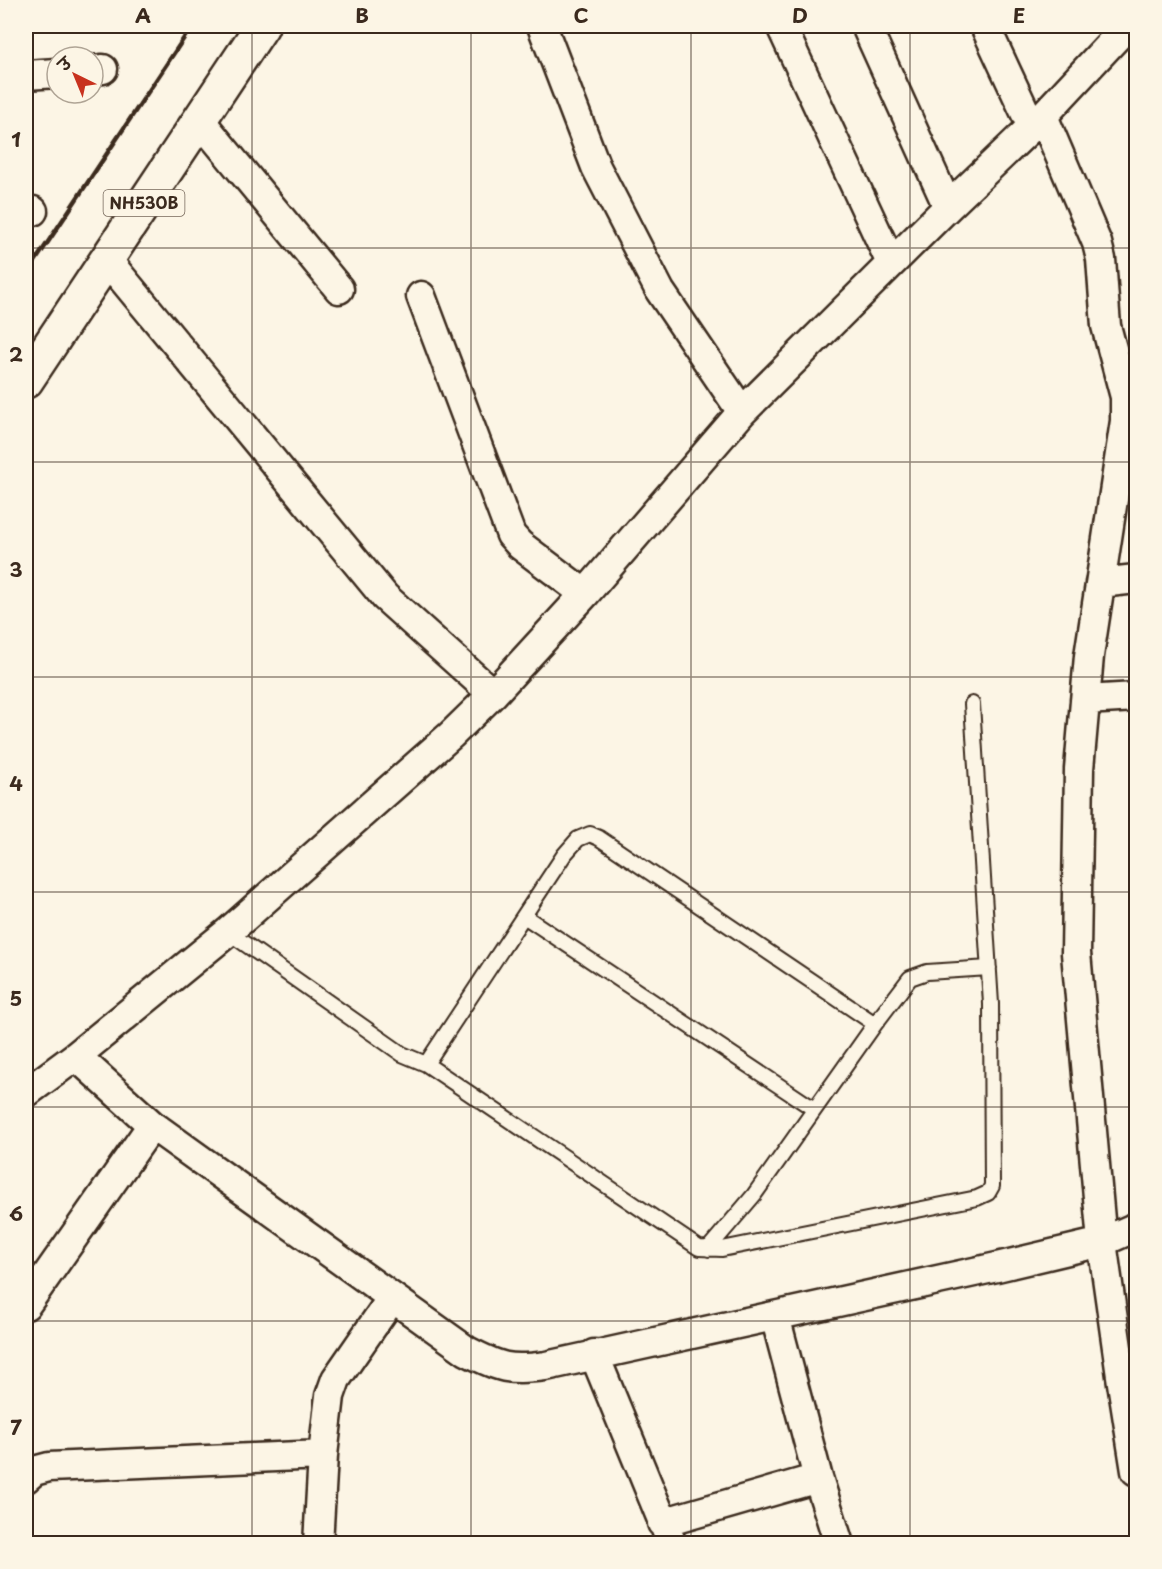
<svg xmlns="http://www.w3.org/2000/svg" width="1162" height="1569" viewBox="0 0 1162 1569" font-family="'Playpen Sans','Playpen Sans Deva',sans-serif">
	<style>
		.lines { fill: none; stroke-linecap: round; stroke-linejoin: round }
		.service-casing { stroke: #3b2a1e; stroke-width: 18 }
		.minor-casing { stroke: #3b2a1e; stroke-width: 33 }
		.trunk-casing { stroke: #3b2a1e; stroke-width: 38 }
		.service { stroke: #fcf5e5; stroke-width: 14 }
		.minor { stroke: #fcf5e5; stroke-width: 28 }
		.trunk { stroke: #fcf5e5; stroke-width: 33 }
		.rail { stroke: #3b2a1e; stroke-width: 4.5 }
		.grid { fill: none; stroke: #3b2a1e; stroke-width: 1.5; stroke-opacity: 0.55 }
		.labels { text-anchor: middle; stroke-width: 4.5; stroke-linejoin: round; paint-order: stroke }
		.shield { fill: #fcf5e5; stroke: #75675a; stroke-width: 1.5 }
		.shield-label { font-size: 16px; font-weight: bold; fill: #3b2a1e }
		.neatline { fill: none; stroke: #3b2a1e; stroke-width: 2 }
		.grid-label { font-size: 20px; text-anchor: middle; font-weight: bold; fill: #3b2a1e }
	</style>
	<rect width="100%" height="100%" fill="#fcf5e5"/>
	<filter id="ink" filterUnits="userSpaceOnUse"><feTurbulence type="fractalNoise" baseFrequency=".0167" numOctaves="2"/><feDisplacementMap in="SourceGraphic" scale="12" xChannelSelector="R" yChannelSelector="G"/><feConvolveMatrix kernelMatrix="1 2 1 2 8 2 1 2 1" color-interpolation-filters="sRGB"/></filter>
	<g filter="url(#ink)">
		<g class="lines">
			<defs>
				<path id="service" d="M524 916 814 1109
					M228 932 402 1054 426 1064 699 1248 722 1249 977 1198 988 1193 992 1186 991 1004 972 704
					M426 1064 564 855 578 839 590 834 599 838 875 1024
					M708 1249 754 1195 875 1024 910 978 927 972 989 968"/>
				<path id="minor" d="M542 26 596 167 660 291 742 412
					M781 26 891 263
					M866 26 948 207
					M985 26 1032 127
					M93 70 103 69
					M26 75 57 73
					M1043 116 1097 243 1101 259 1106 326 1125 397V421L1089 656 1079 769 1076 953 1102 1242 1122 1383 1136 1471
					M199 119 339 289
					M26 211H33
					M107 260 385 597 493 694
					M421 296 511 535 520 545 585 594
					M1100 583 1136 579
					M1085 700 1136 697
					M76 1056 152 1125 467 1351C500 1368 509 1371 546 1366L997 1267 1102 1242 1136 1227
					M26 1093 76 1056 228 932 451 735 493 694 585 594 742 412 948 207 1043 116 1127 26
					M26 1305 152 1125
					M775 1316 818 1478 839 1544
					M594 1354 672 1544
					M26 1478 34 1471 49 1467 323 1455
					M662 1523 818 1478
					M318 1544 323 1455 330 1396 336 1379 392 1298"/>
				<path id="trunk" d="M26 381 262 26"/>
			</defs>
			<use href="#service" class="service-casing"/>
			<use href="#minor" class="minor-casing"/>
			<use href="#trunk" class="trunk-casing"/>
			<use href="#service" class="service"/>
			<use href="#minor" class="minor"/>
			<use href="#trunk" class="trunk"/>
			<path class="rail" d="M26 275 192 26"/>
		</g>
	</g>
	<path class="grid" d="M252 26V1544M471 26V1544M691 26V1544M910 26V1544M26 248H1136M26 462H1136M26 677H1136M26 892H1136M26 1107H1136M26 1321H1136"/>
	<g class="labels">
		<rect class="shield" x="103.5" y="190" width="81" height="26" rx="4.5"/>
		<g class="shield-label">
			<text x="144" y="209">NH530B</text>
		</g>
	</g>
	<rect width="1162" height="1569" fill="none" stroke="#fcf5e5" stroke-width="66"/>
	<g transform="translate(75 75) rotate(317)"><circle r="28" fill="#fcf5e5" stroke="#afa495" stroke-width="1.5"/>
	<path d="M0-4.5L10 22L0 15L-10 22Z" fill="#c8321e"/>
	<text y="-9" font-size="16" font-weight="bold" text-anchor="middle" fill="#3b2a1e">उ</text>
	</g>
	<rect x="33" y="33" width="1096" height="1503" class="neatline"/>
	<g class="grid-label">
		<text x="143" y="23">A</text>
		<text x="362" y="23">B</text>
		<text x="581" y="23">C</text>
		<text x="800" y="23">D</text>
		<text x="1019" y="23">E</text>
		<text x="16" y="147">1</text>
		<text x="16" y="362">2</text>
		<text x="16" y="577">3</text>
		<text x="16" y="791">4</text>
		<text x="16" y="1006">5</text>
		<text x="16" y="1221">6</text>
		<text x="16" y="1435">7</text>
	</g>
</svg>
